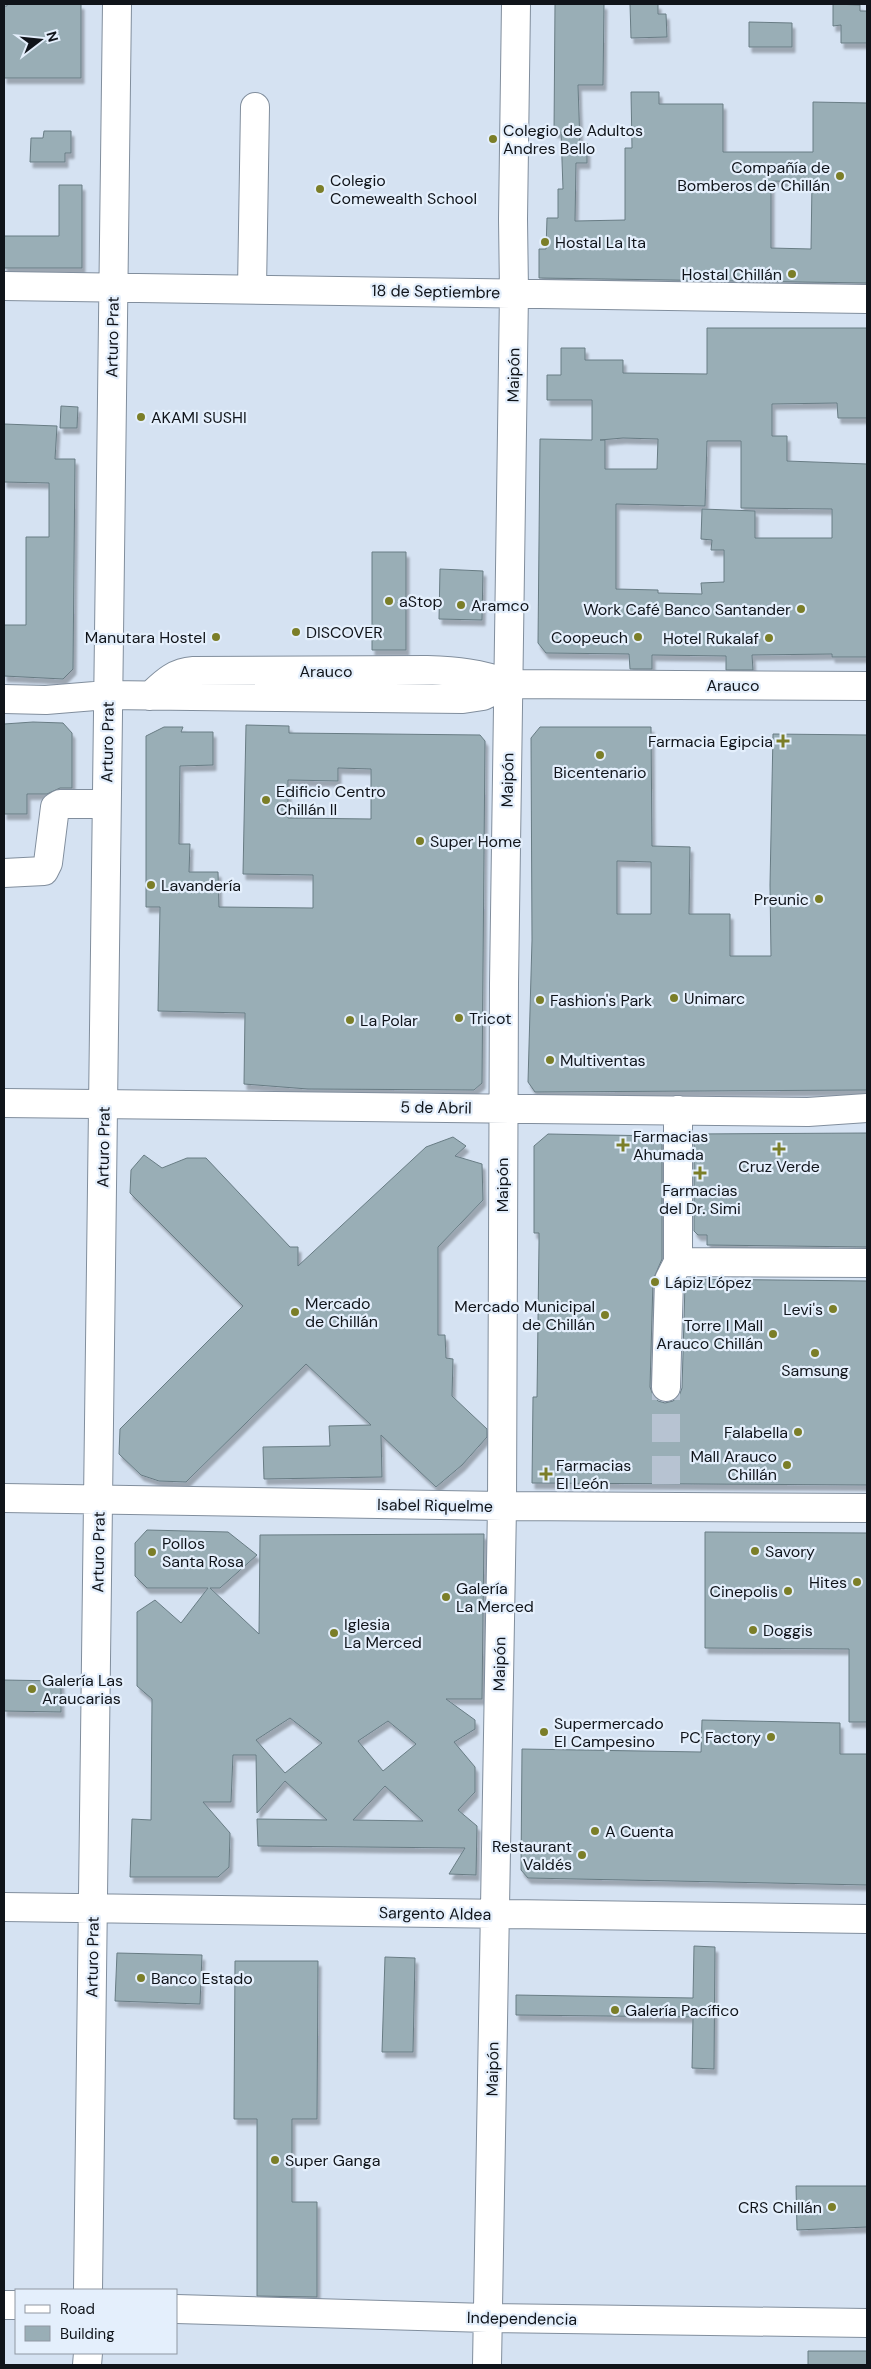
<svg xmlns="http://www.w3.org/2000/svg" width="871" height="2369" viewBox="0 0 871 2369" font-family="'DM Sans',sans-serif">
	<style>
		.building { fill: #99aeb6; stroke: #687c84; fill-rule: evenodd; filter: url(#shadow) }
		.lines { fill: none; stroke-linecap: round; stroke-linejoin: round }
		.minor-tunnel { stroke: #b7c3d2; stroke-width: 28; stroke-dasharray: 28 14; stroke-linecap: butt }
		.minor-casing { stroke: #818e9d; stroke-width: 30 }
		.minor { stroke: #fff; stroke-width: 28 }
		.poi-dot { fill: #7b7e28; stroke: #e4effc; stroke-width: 2 }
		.labels { text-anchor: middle; stroke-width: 4.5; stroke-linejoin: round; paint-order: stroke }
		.poi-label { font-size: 16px; fill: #10141a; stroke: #e4effc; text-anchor: start }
		.street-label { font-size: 16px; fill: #10141a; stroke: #e4effc }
	</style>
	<defs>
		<filter id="shadow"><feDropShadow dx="3" dy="5.5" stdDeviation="1" flood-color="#0004"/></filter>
	</defs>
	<rect width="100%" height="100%" fill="#d5e2f2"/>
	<path class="building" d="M7 4H81V78H4V6H7Z
		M555 4H604L603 85H578L580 144 587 143V163H576L575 221 625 220V148H632L631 92H659V104H723V152H813V102L867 103V283L539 278V249H546L547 218H558V189H563L561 132H554ZM771 181 812 182 811 249 771 248Z
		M630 4H658V14H666L667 37 631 38Z
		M833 4 860 5V11H867V43H841V25L833 26Z
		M749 22 792 23V47H749Z
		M44 131H71V153H65V162H30L31 138H43Z
		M59 185H82V268H4V236H59Z
		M707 328H867V418H838L837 403 772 404V436H787V461L867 464V657H832V654L752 655 753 670H726V656L652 655V669H630L629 654 546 653 538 643 540 439 592 440V400H547V375H561V348H585V360H623V373L707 374ZM623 438 658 439 657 469H605V440H600ZM707 441H741V508L832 509V538H755V511L702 509 701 539 712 540 711 550H724V582L701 583 702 594 658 593V590L616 589V504L705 506Z
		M61 406 78 407 77 428H60Z
		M4 424 57 426 55 459H75L73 669 63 679 4 676V625H26V537H49V483L4 482Z
		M372 552H406V650H372Z
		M440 569 483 571 482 620 439 619Z
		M33 722 63 723 72 733V788H60L47 794H27V814H4V724Z
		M246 725 289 726V733L480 735 485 741 482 1083 474 1090 308 1089 244 1084 245 1013 158 1011 160 907H146V736L164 727H183L181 732H213V765L180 766 179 844H190L189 872H218L219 907 313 908V875L243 874ZM338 768 371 769V819L288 818V780L338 781Z
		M540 727H651L652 846 690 847 689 914H730V956H771L770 885 773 734 867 735V1090L535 1092 528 1082 532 940 531 738ZM617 861 651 862V914H617Z
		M867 1133V1247L707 1245V1235H698L694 1231V1134Z
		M548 1134 662 1136V1259L653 1280 650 1387 653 1395 658 1401 665 1403 673 1401 679 1396 682 1388 685 1284 687 1279 867 1281V1485L532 1483 533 1397H537L539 1243V1233H534V1146Z
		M453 1137 466 1146 455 1156 482 1164 483 1200 438 1247V1335H445L446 1358 453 1359 452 1396 487 1429V1437L462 1465 436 1487 381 1435 382 1477 264 1479 263 1447 330 1446 329 1426 371 1425 306 1364 186 1482 159 1481 141 1475 119 1454 120 1429 243 1306 130 1193 131 1170 144 1155 162 1168 187 1158H206L290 1247H298V1266L426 1147Z
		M147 1530 228 1532 257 1555 220 1588H210L259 1634 260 1535 484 1534 482 1699H446L475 1720V1729L454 1742 475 1767V1792L458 1810 477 1826 476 1875 449 1874 465 1848 258 1846 257 1819 327 1820 285 1781 257 1813 256 1755H233L231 1802H203L230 1833 229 1867 218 1877H130L132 1819 151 1820 152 1699 137 1686V1612L155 1600 181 1623 208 1588H147L135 1576V1543ZM290 1718 322 1743 285 1773 256 1740ZM388 1721 416 1744 383 1771 358 1741ZM385 1786 423 1821 353 1820Z
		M705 1532 867 1533V1722H849V1649L705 1648Z
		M4 1680 61 1681V1712L4 1711Z
		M702 1720 840 1723V1754H867V1885L528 1878 521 1870 522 1749 701 1752Z
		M694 1946 715 1947 714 2069 692 2068 693 2017 516 2015V1995L693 1998Z
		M117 1953 202 1955 200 2004 115 2001Z
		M385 1957 415 1958 413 2052H382Z
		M235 1961H318L317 2119H292V2202H317V2297L257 2296V2119H234Z
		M796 2186H867V2227L797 2230Z
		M808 2351H867V2365H808Z"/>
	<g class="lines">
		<path class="minor-tunnel" d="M666 1484V1387"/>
		<defs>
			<path id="minor" d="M4 286 867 299
				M252 289 255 107
				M150 696C163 684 174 672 193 671L427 670C456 671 481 673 508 684L867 686
				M4 699 46 700 107 695 463 699 483 696 508 684
				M4 873 44 871 48 863 55 807 60 804H106
				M4 1103 808 1112 867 1108
				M678 1110V1262L867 1263
				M666 1387 669 1280 678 1262
				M4 1498 502 1506 867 1508
				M4 1907 867 1919
				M88 2290 117 4
				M4 2305H16
				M176 2309 487 2318 867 2323
				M87 2365 88 2353
				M487 2365 502 1506 504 984 514 292 513 219 516 4"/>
		</defs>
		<use href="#minor" class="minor-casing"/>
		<use href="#minor" class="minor"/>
	</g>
	<g class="poi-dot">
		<circle cx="493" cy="139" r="5"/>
		<circle cx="840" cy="176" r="5"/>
		<circle cx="320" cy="189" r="5"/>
		<circle cx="545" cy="242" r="5"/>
		<circle cx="792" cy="274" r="5"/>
		<circle cx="141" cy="417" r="5"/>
		<circle cx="389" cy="601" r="5"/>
		<circle cx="461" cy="605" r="5"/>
		<circle cx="801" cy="609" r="5"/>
		<circle cx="296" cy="632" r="5"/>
		<circle cx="216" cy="637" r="5"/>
		<circle cx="638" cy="637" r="5"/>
		<circle cx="769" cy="638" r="5"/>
		<path d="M780.5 733.5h5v5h5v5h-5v5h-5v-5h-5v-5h5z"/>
		<circle cx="600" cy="755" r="5"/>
		<circle cx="266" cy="800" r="5"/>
		<circle cx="420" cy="841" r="5"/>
		<circle cx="151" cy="885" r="5"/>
		<circle cx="819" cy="899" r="5"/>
		<circle cx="674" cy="998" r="5"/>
		<circle cx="540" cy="1000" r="5"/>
		<circle cx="459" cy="1018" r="5"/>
		<circle cx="350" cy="1020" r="5"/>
		<circle cx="550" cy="1060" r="5"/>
		<path d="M620.5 1137.5h5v5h5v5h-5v5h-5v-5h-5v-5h5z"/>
		<path d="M776.5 1141.5h5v5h5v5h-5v5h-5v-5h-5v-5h5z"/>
		<path d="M697.5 1165.5h5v5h5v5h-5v5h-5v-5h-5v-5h5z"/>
		<circle cx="655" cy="1282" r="5"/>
		<circle cx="833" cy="1309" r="5"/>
		<circle cx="295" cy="1312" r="5"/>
		<circle cx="605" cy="1315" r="5"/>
		<circle cx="773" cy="1334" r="5"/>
		<circle cx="815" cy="1353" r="5"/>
		<circle cx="798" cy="1432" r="5"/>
		<circle cx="787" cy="1465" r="5"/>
		<path d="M543.5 1466.5h5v5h5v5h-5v5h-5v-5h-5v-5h5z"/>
		<circle cx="755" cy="1551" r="5"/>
		<circle cx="152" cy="1552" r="5"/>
		<circle cx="857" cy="1582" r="5"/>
		<circle cx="788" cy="1591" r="5"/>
		<circle cx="446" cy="1597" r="5"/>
		<circle cx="753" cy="1630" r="5"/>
		<circle cx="334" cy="1633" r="5"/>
		<circle cx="32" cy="1689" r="5"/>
		<circle cx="544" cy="1732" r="5"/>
		<circle cx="771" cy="1737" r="5"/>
		<circle cx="595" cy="1831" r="5"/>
		<circle cx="582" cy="1855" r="5"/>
		<circle cx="141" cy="1978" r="5"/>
		<circle cx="615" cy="2010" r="5"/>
		<circle cx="275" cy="2160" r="5"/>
		<circle cx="832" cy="2207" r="5"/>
	</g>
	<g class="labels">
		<g class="poi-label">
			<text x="503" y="136">Colegio de Adultos<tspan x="503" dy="18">Andres Bello</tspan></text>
			<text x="830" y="173" text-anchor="end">Compañía de<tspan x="830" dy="18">Bomberos de Chillán</tspan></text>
			<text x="330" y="186">Colegio<tspan x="330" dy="18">Comewealth School</tspan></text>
			<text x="555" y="248">Hostal La Ita</text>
			<text x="782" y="280" text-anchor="end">Hostal Chillán</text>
			<text x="151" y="423">AKAMI SUSHI</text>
			<text x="399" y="607">aStop</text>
			<text x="471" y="611">Aramco</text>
			<text x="791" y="615" text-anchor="end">Work Café Banco Santander</text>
			<text x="306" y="638">DISCOVER</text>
			<text x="206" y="643" text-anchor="end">Manutara Hostel</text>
			<text x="628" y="643" text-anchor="end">Coopeuch</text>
			<text x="759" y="644" text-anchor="end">Hotel Rukalaf</text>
			<text x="773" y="747" text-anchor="end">Farmacia Egipcia</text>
			<text x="600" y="778" text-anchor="middle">Bicentenario</text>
			<text x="276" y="797">Edificio Centro<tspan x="276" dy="18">Chillán II</tspan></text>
			<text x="430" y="847">Super Home</text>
			<text x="161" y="891">Lavandería</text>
			<text x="809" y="905" text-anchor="end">Preunic</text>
			<text x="684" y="1004">Unimarc</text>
			<text x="550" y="1006">Fashion's Park</text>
			<text x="469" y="1024">Tricot</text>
			<text x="360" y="1026">La Polar</text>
			<text x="560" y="1066">Multiventas</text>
			<text x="633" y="1142">Farmacias<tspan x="633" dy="18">Ahumada</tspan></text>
			<text x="779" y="1172" text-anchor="middle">Cruz Verde</text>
			<text x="700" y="1196" text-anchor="middle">Farmacias<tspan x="700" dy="18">del Dr. Simi</tspan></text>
			<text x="665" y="1288">Lápiz López</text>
			<text x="305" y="1309">Mercado<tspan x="305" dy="18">de Chillán</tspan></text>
			<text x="595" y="1312" text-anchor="end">Mercado Municipal<tspan x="595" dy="18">de Chillán</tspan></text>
			<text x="823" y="1315" text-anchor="end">Levi's</text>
			<text x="763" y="1331" text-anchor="end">Torre I Mall<tspan x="763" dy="18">Arauco Chillán</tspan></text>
			<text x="815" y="1376" text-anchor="middle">Samsung</text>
			<text x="788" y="1438" text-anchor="end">Falabella</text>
			<text x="777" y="1462" text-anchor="end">Mall Arauco<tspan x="777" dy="18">Chillán</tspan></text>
			<text x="556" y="1471">Farmacias<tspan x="556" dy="18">El León</tspan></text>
			<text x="162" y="1549">Pollos<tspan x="162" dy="18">Santa Rosa</tspan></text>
			<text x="765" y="1557">Savory</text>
			<text x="847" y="1588" text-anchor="end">Hites</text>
			<text x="456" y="1594">Galería<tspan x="456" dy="18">La Merced</tspan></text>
			<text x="778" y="1597" text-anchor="end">Cinepolis</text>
			<text x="344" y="1630">Iglesia<tspan x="344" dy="18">La Merced</tspan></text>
			<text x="763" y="1636">Doggis</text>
			<text x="42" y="1686">Galería Las<tspan x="42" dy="18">Araucarias</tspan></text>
			<text x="554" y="1729">Supermercado<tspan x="554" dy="18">El Campesino</tspan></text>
			<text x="761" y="1743" text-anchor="end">PC Factory</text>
			<text x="605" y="1837">A Cuenta</text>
			<text x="572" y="1852" text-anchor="end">Restaurant<tspan x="572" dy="18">Valdés</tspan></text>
			<text x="151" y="1984">Banco Estado</text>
			<text x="625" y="2016">Galería Pacífico</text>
			<text x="285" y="2166">Super Ganga</text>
			<text x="822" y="2213" text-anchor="end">CRS Chillán</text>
		</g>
		<g class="street-label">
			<text transform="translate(436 291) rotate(1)" y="6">18 de Septiembre</text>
			<text transform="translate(112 337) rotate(-89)" y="6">Arturo Prat</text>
			<text transform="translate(513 375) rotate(-89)" y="6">Maipón</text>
			<text x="326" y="677">Arauco</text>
			<text x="733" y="691">Arauco</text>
			<text transform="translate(107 742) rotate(-89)" y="6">Arturo Prat</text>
			<text transform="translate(507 780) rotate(-89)" y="6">Maipón</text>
			<text transform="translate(436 1107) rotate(1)" y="6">5 de Abril</text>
			<text transform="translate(103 1147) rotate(-89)" y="6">Arturo Prat</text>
			<text transform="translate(502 1185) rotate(-90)" y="6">Maipón</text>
			<text transform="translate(435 1505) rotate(1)" y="6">Isabel Riquelme</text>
			<text transform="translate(98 1552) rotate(-89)" y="6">Arturo Prat</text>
			<text transform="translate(499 1664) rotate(-89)" y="6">Maipón</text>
			<text transform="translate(435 1913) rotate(1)" y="6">Sargento Aldea</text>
			<text transform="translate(92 1957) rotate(-89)" y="6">Arturo Prat</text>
			<text transform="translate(492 2069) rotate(-89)" y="6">Maipón</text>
			<text transform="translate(522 2318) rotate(1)" y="6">Independencia</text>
		</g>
	</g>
	<rect width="871" height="2369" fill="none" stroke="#10141a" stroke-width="10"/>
	<rect x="15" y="2289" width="162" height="65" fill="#e4effc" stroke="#8f97a2"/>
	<rect x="25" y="2305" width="25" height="8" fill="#ffffff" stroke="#8f97a2"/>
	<text x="60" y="2314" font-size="15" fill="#10141a">Road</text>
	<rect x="25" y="2326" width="25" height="15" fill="#99aeb6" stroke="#8f97a2"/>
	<text x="60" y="2339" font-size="15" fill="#10141a">Building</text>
	<g transform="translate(40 40) rotate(74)" stroke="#e4effc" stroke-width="4" paint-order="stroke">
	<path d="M0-4L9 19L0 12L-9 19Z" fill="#10141a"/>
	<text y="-8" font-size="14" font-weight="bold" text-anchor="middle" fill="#10141a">N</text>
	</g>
</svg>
